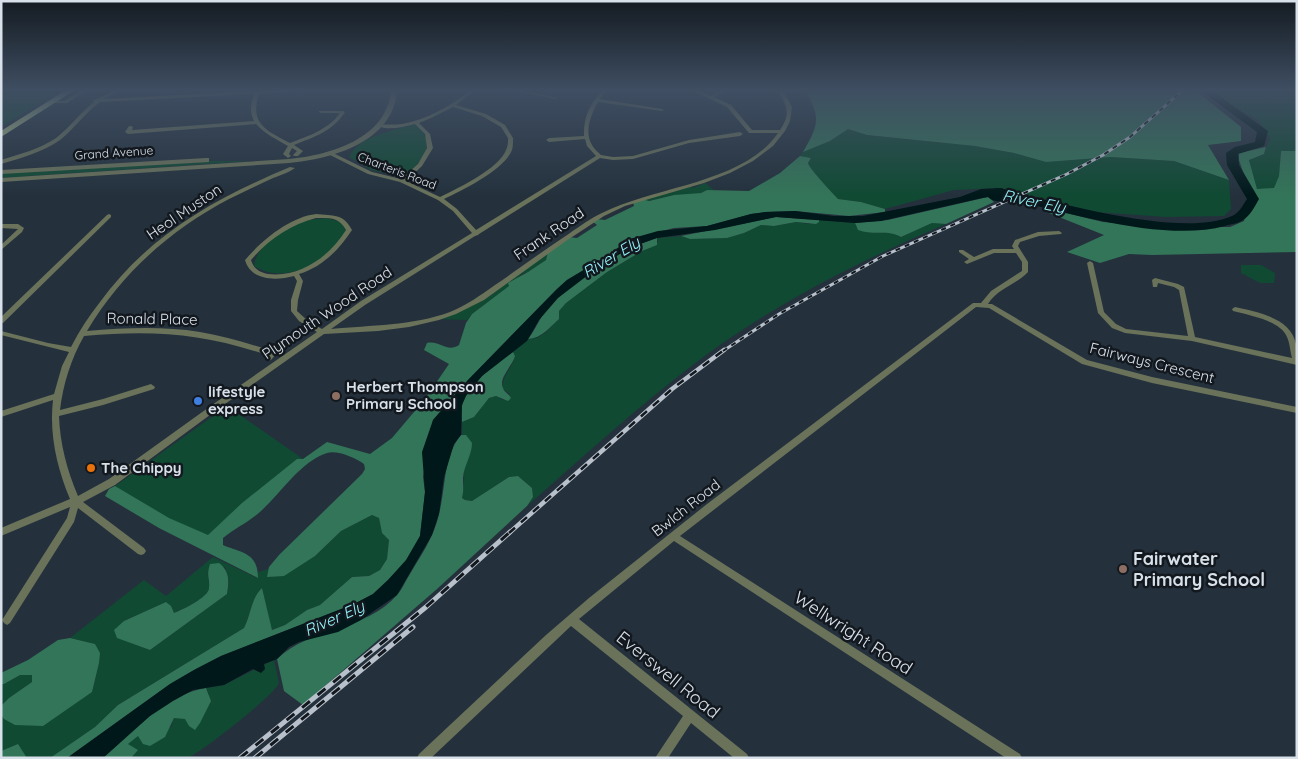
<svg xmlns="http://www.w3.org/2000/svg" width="1298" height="759" viewBox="0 0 1298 759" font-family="Quicksand,sans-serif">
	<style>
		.green { fill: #104a33; fill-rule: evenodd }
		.forest { fill: #337558 }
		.water { fill: #00181a }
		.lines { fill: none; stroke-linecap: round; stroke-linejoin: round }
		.river { fill: #00181a; fill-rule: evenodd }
		.minor { fill: #6a725a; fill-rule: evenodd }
		.tertiary { fill: #6a725a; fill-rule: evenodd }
		.trunk { fill: #b0c08a; fill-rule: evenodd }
		.rail-far2-casing { stroke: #b8c1cb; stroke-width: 3 }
		.rail-far1-casing { stroke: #b8c1cb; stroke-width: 4.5 }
		.rail-casing { stroke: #b8c1cb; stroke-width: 5 }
		.rail-far2 { stroke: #12181e; stroke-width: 2; stroke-dasharray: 5; stroke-linecap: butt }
		.rail-far1 { stroke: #12181e; stroke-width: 2.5; stroke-dasharray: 8; stroke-linecap: butt }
		.rail { stroke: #12181e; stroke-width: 3; stroke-dasharray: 10; stroke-linecap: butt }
		.education-dot { fill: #8d6e63; stroke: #12181e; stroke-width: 2 }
		.shop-dot { fill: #3f7fe0; stroke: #12181e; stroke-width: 2 }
		.food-dot { fill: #e8710a; stroke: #12181e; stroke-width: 2 }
		.labels { text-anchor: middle; stroke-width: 5; stroke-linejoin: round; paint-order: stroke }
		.far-street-label { font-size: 12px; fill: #d8e0e9; stroke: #12181e }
		.street-label { font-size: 15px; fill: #d8e0e9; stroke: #12181e }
		.poi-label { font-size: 15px; font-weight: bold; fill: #d8e0e9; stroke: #12181e; text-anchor: start }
		.water-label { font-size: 16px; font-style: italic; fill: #94f3fa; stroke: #12181e }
		.near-poi-label { font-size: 18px; font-weight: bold; fill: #d8e0e9; stroke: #12181e; text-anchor: start }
		.near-street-label { font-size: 18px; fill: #d8e0e9; stroke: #12181e }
	</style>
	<rect width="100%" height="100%" fill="#24313d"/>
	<path class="green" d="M10 90H63L4 125H1V92Z
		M1208 90H1297V151H1281L1279 176 1274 189H1257L1249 160 1264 154 1270 138 1258 120 1222 100Z
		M415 124C439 144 422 162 403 177L372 170 349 157C360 135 393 131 415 124Z
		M848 129 867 135 975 146 1014 153 1046 162 1111 157 1174 161 1229 180 1231 209 1224 216 1166 217 1095 212 1022 193 1018 194 1001 188 954 190 885 209 861 202 838 199C832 193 810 170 808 163L811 158 800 156 803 152 830 141Z
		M186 161H250L1 178V173Z
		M705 183 714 190H707L701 193 690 195H674L648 201 642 199 690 186 693 188Z
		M326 218 338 221 344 225 346 234C328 262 285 286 254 266 256 246 283 229 302 222 310 219 318 219 326 218Z
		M819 220 855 223 856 227C872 238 885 228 901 237L932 223 946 224C859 261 774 304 698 361 638 406 583 457 527 506L533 497 532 488 518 476 509 477 472 501 465 500 462 498C467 471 462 448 462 422L474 417 489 398 496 396 503 400 510 394 503 389C501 376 512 369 515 356L513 352 528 339 536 338 545 333 559 319V311L566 303 607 272 658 242 657 238 681 236 690 239 727 238 744 233 761 225 774 226 796 222 809 224 819 222Z
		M548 252 546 260 528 272 522 274 509 286 472 314 467 320 437 319 454 312Z
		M1241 265H1261L1275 273 1274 283H1260L1241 273Z
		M227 406 303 459 210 545 111 489Z
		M372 515 379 518 382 533 389 540 387 559 380 570 369 576 352 577 320 605 307 610 285 625 271 630 262 588C251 598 251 615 244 628L118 705 95 727 50 758H27L18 744 1 751V715L4 719 92 692 99 663 95 644 70 638 144 580 166 596 213 557 257 578 258 572 315 556 341 531ZM225 567 229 582 227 594 150 650 131 643 124 621 166 602 173 613C182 610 209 597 209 588 210 583 207 577 208 572Z
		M274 660 279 683C276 694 198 755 187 758 173 759 146 758 129 758L120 744 126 738 171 727 174 718H185L189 726 209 694 206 688 224 685Z
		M20 675H32V682L9 698 1 706V684H4Z"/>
	<path class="forest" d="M805 90H1195L1241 127V141L1208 145 1229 180 1174 161 1111 157 1046 162 1014 153 975 146 867 135 848 129 830 141 803 152C819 124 821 118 805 90Z
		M1266 147 1264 154 1249 160 1257 189 1274 188 1279 176 1281 151H1297V252L1152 255 1129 254 1100 263 1067 252 1104 235 1049 213 1062 212 1103 222 1172 227H1230L1244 221 1247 210 1254 204 1239 160V153Z
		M800 156 811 158 808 163C810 170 832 192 838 199L861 202 885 209V212L849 216 795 211 765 212 751 214 707 226 674 228 630 239 607 256 567 280 557 289 468 380 433 420 423 477 425 492 420 536 406 561 388 580 373 594 354 604 221 656 194 670 170 684 67 758H50L95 727 118 705 244 628C251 615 251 598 262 588L272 630 285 625 307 610 320 605 352 577 369 576 380 570 387 559 389 540 382 533 379 518 372 515 341 531 315 556 284 576 267 577 269 567 279 555 362 474 365 469 364 464C356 458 337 450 327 453 301 461 280 494 261 511 249 522 235 528 223 538V545C241 553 258 552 258 578L159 528 105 496 109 489 115 486 169 518 208 535 242 503 297 459H303L327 442 370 454 392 438 425 399 449 364 424 350 427 343C439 340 447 353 459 345L466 323 472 314 509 286 508 283 528 272 546 260 548 252 568 237 577 238 597 225 592 221 596 219 605 220 634 206 633 202 642 199 649 201 674 195 701 193 707 190 749 191 780 173Z
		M988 197 994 202 946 224 932 223 901 237C888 229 873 236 858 230L855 223 888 220Z
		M776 217 819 220V222L816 224 796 222 774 226 761 225 744 233 727 238 690 239 681 236Z
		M657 238V245L642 251 607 272 566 303 559 311V319C549 328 542 338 528 339 536 329 539 319 547 309 571 281 622 248 657 238Z
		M513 352 515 356C513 365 498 378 503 388 504 392 509 394 511 398L508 401 496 396 489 398 474 417 462 422C462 417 461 411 462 406 465 386 497 363 513 352Z
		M461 435H466L472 443C472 455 464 465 463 478 463 485 464 490 462 498L465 500 472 501 509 477 518 476 532 488 533 497 527 506 437 589 303 705 284 691 277 659C310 627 366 631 397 595 401 591 404 584 407 579 419 558 434 538 439 514 446 488 443 456 461 435Z
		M219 563C230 571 229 582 227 594L150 650 117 638 114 630 124 621 166 602 171 606 174 613C182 610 209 597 209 588 210 577 206 577 210 564Z
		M70 638 95 644 100 653 99 663 92 692 43 726 15 725 4 719 1 715V706L9 698 32 682V675H20L4 684H1V673L28 660 58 640Z
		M206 688 211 701 200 723 195 730 189 726 185 719 174 718 165 737 150 746 143 744 138 736 128 744 138 750 131 758H103C133 732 165 694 206 688Z
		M18 744 27 758H1V751Z"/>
	<path class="water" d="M1001 188 1018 194C1007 199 998 206 988 197L982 198 881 221 855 223 776 217 715 230 657 238 629 248 592 272 558 298 539 320 527 341 482 376 466 396 462 405 461 435 454 444 444 477 439 514 432 535 397 595 361 620 338 632 299 642 289 647 277 659 264 664 265 669 261 673 253 669 224 685 193 690 173 701 150 716 103 758H67L170 684 194 670 221 656 354 604 373 594 388 580 406 560 420 536 425 492 422 452 433 420 468 380 557 289 567 280 607 256 630 239 658 231 707 226 751 214 765 212 795 211 834 216H863L960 197 981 189Z"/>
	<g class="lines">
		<path class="river" d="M1200 90H1211L1268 131 1264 146 1238 154 1239 165 1259 199C1255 206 1250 216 1243 220 1238 224 1230 224 1225 226 1163 243 1061 211 998 196L993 197 987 193 989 190 998 188C1052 201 1182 239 1232 216 1239 213 1243 205 1247 199L1227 165 1226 153 1235 147 1255 142 1257 132Z"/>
		<path class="minor" d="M83 90H88L67 103H50L48 102 50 101H64Z
			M116 90H121L104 99 257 91 303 90 301 91 259 94C249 124 267 131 290 143 308 136 328 130 340 113H321L319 112V111H343L345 112C333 131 314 137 294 145L303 151 298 156H294L293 155 297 151 292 148 289 154 291 156 288 158 283 154 288 146C276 139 265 134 256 124L245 125 128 134 125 132 129 126H131L133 127 132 130 254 121C249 111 251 104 254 94L100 102C85 113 74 129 60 140 43 152 21 158 1 164V160C20 154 40 149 56 138 70 127 80 113 94 102L93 100 97 99Z
			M471 90H475L456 105 486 114 505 125 513 138C513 142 513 147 512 150 504 170 463 190 444 199L457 209 476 230 596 156 587 146 585 139 549 142 546 140 549 138 584 136C583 117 591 102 603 90H607L600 99 662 109 664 110 662 111 598 102C591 114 584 132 592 145 594 149 598 152 601 155L613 157 633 156 689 140 740 132 743 134 740 136 689 143 633 159 613 160 600 158 479 234 478 235 475 236 365 305 331 329C371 325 412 326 450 312 467 305 481 295 495 285 520 268 544 250 570 233 580 226 591 218 602 213 652 188 728 184 768 145 772 141 775 137 778 133H749L727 107 693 91V90H698L711 96 721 90H726V91L714 97 731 105 752 130H780C792 113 786 104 777 90H781L788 99 792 107 790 121 785 131 773 146 753 161 730 173 704 183 625 206 604 216 566 241 484 300 456 314 439 320 409 327 378 331 324 334 218 409 115 485 83 502 144 548 146 551 144 554 141 555 138 554 78 508 74 522 10 623 7 625 4 623 2 620 4 617 67 518 70 507 1 536V528L70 499C57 468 49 434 53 400L1 417V411L54 394 62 366 69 352 1 335V331L48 343 71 347C79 331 89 316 100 302 150 234 214 199 290 167L295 168C288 173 278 176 271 179 256 186 243 192 229 199 170 230 121 274 87 331 125 328 162 326 200 332 225 336 250 344 275 352L276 354 271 360 268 361 264 358 267 355C201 333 153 330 84 336 71 359 63 384 60 410L103 399 151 384 155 387 154 389 103 405 59 416C60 444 67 470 78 496L109 479 212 405 317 332 299 321 291 311V300L297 281 294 276C276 281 251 281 245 260L246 259C262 240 290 217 316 214 320 214 324 215 328 215 341 216 346 219 352 230 339 250 322 267 299 274L303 281 298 300 297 311 308 321 322 329 361 301 472 233 453 211 438 200 400 182 368 174 326 153 331 152 372 172 401 179 418 164 427 148 425 134 415 124C403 127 388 131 378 126V125C386 124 394 125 402 124 426 120 451 106 471 90ZM453 107 482 116 501 127 508 138C508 142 508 146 506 150 499 169 458 188 440 197L406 181 422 166 433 148 430 134 419 123 431 118ZM316 218C330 218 339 217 346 230 330 256 300 278 268 274 259 272 254 269 251 260 269 239 290 225 316 218Z
			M511 90H518L558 98 556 99Z
			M109 214 111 215V217L3 323H1V317L107 215Z
			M1 224H18L24 228 22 232 1 250V245L18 229 1 228Z
			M1059 231 1062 233 1061 234 1039 236 1020 242 1018 246 1028 262V272C1016 285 998 288 988 304H992L1087 360 1152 377 1297 407V413L1152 383 1082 364 989 308 976 307 680 536 1020 754 1022 758H1006L674 541 579 619 747 754 749 758H734L691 723 668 758H655L683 716 571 626 431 758H417L419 754 546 635 589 598 707 504 973 303H981L991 291 1022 271V262L1016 253H994L967 264 964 262 969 259 959 252V250H963L974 257 993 249H1014L1012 246 1015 240 1038 232Z
			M1090 261 1093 263 1104 312 1116 324 1126 329 1188 336 1179 290 1174 287 1158 283 1157 287H1153L1152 280 1155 278 1178 284 1184 287 1195 337 1292 358C1290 351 1290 342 1286 335 1278 320 1248 315 1233 311L1232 309 1235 307C1258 312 1291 318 1296 344 1298 351 1297 358 1297 365L1192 341 1125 333 1112 328 1098 313 1087 263Z"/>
		<path class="tertiary" d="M391 90H397C394 142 332 159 289 163L1 182V178L289 159C330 155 387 139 391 90Z
			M206 158H209V162L1 174V170Z"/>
		<path class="trunk" d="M66 90H75L1 137V131Z"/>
		<defs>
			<path id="rail-far2" d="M723 351 779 314 883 256 1067 174 1103 155 1130 137 1183 90"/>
			<path id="rail-far1" d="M509 533 672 389 724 350"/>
			<path id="rail" d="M240 758 426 607 510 532
				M255 758 413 627"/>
		</defs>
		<use href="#rail-far2" class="rail-far2-casing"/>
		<use href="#rail-far1" class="rail-far1-casing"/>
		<use href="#rail" class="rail-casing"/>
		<use href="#rail-far2" class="rail-far2"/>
		<use href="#rail-far1" class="rail-far1"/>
		<use href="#rail" class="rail"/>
	</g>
	<linearGradient id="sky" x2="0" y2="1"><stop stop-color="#141b22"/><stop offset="0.46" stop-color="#3f4e62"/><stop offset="1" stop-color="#3f4e62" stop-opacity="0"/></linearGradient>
	<rect width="1298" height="196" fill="url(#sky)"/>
	<g class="education-dot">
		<circle cx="336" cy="396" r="5"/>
		<circle cx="1123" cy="569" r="5"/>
	</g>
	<circle class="shop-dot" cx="198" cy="401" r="5"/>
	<circle class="food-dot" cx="91" cy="468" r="5"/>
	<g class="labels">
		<g class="far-street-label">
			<text transform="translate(114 153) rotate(-4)" y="4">Grand Avenue</text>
			<text transform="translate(397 171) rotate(21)" y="4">Charteris Road</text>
		</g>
		<g class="street-label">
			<text transform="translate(184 212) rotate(-34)" y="5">Heol Muston</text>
			<text transform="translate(549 234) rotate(-34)" y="5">Frank Road</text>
			<text transform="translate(327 313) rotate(-34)" y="5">Plymouth Wood Road</text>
			<text transform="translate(152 319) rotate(1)" y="5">Ronald Place</text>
			<text transform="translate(1152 363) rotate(14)" y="5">Fairways Crescent</text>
			<text transform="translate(686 508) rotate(-38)" y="5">Bwlch Road</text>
		</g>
		<g class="poi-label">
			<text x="346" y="392">Herbert Thompson<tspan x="346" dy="17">Primary School</tspan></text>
			<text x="208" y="397">lifestyle<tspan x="208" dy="17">express</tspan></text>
			<text x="101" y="473">The Chippy</text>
		</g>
		<g class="water-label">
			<text transform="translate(1034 201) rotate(12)" y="6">River Ely</text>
			<text transform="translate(611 257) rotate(-31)" y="6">River Ely</text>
			<text transform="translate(334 618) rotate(-24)" y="6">River Ely</text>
		</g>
		<g class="near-poi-label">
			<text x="1133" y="565">Fairwater<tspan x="1133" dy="21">Primary School</tspan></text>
		</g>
		<g class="near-street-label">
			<text transform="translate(853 633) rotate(33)" y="6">Wellwright Road</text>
			<text transform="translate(668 675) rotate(39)" y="6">Everswell Road</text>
		</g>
	</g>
	<rect width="1298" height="759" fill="none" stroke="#d8e0e9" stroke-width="5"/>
</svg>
